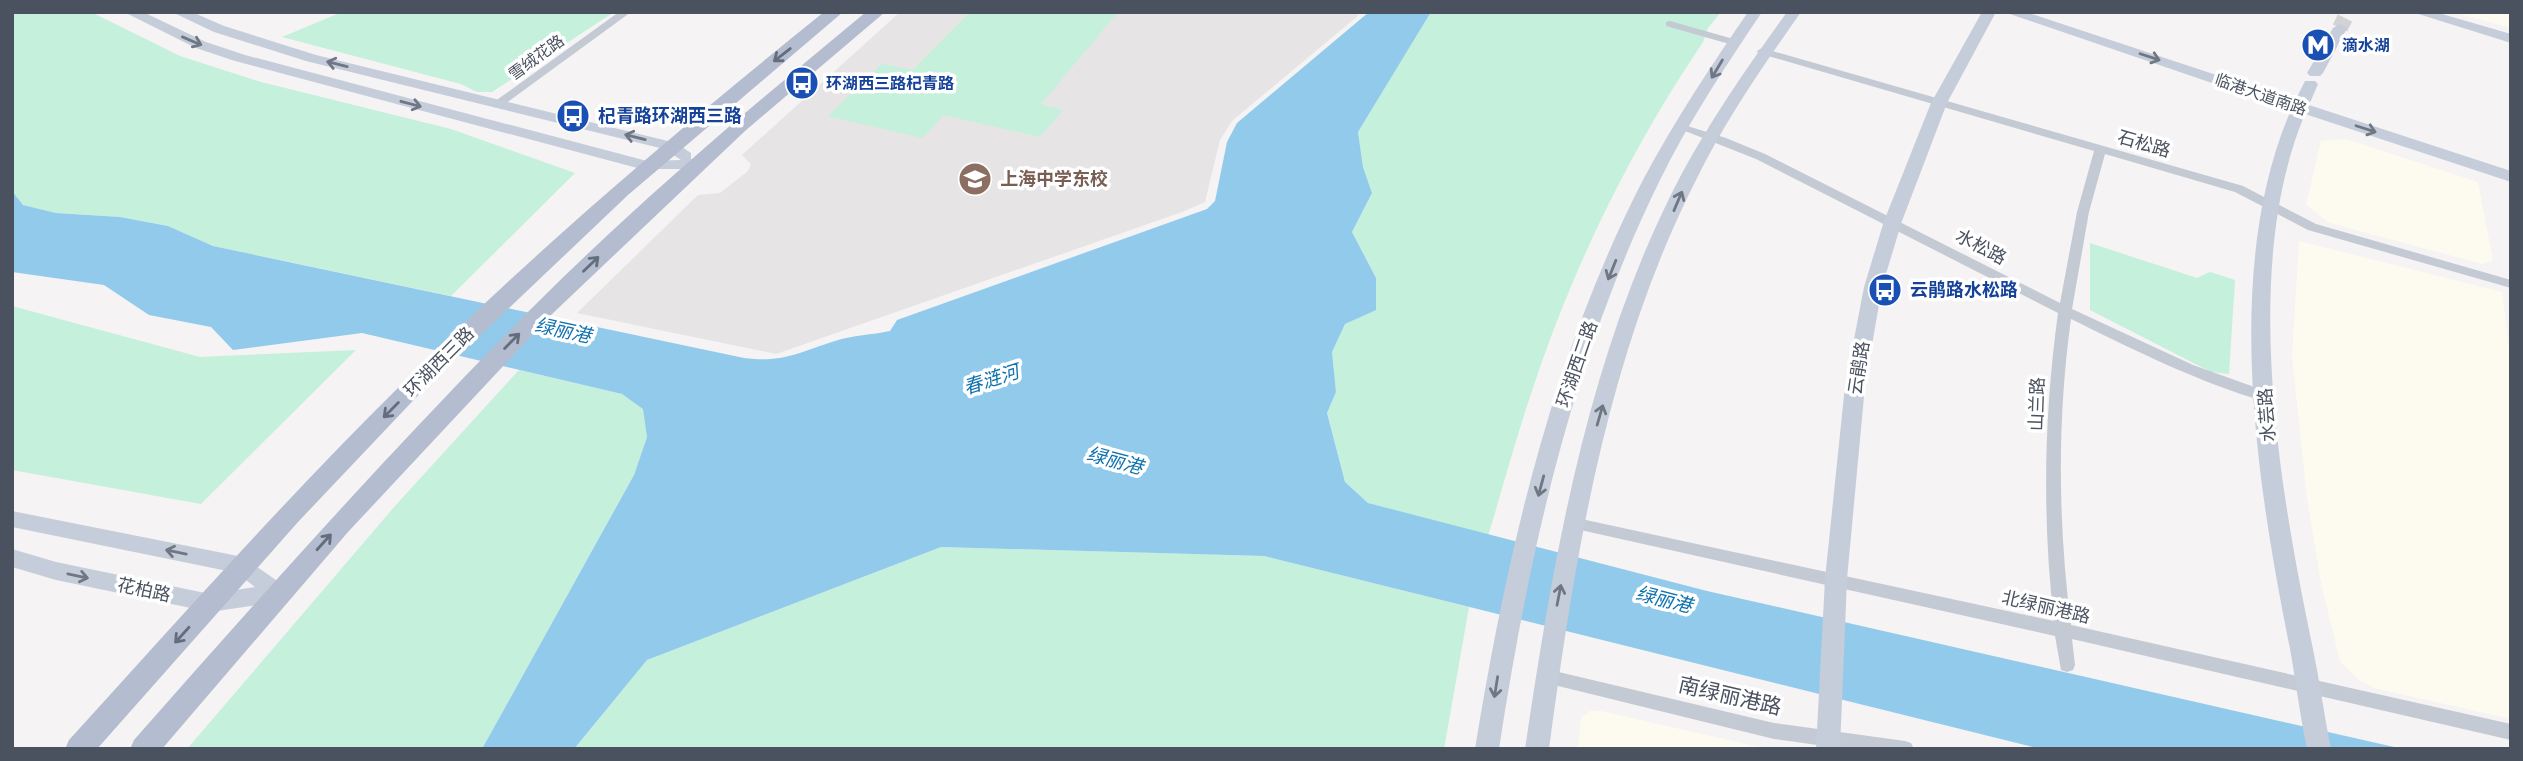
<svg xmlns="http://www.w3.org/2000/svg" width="2523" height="761" viewBox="0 0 2523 761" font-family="Raleway,'Noto Sans SC',sans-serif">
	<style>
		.commercial { fill: #fdfbef }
		.education { fill: #e6e4e5 }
		.green { fill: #c4f0dc }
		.water { fill: #92caec }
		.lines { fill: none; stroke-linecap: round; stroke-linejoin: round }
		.secondary-tunnel { stroke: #d3d3d6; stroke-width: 16; stroke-dasharray: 16 8; stroke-linecap: butt }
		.street { fill: #c4cad4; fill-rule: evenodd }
		.secondary { fill: #c6cdda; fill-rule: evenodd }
		.primary { fill: #b4bdd0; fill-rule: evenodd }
		.oneway { stroke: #6f7785 }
		.oneway2 { stroke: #646d7c }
		.labels { text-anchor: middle; stroke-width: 7; stroke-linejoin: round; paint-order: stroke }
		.far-transit-label { font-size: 16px; font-weight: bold; fill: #164399; stroke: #fff; text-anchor: start }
		.far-street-label { font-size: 16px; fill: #4a5260; stroke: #fff }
		.transit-label { font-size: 18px; font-weight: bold; fill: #164399; stroke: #fff; text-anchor: start }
		.street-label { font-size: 18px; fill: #4a5260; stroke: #fff }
		.education-label { font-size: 18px; font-weight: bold; fill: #785e54; stroke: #fff; text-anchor: start }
		.water-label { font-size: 19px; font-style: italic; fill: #0f72af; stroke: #fff }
		.near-street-label { font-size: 21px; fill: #4a5260; stroke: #fff }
	</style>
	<rect width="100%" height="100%" fill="#f5f3f3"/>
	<path class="commercial" d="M2452 12H2511V28Z
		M2346 139 2478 182 2493 261 2482 264 2330 223 2306 205 2321 141Z
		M2299 241 2502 292 2511 364V719L2374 688 2359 680 2340 661 2321 583 2307 498 2292 357Z
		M1590 711H1601L1768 749H1578L1581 718Z"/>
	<path class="education" d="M900 12H1348L1359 15 1232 121 1220 140 1205 202 1182 212 776 354 577 313 698 195 720 193 748 171 751 164 742 155Z"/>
	<path class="green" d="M12 12H91L180 56 261 82 451 129 575 173 451 296 213 246 168 226 120 217 56 213 23 205 12 191Z
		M342 12H614L492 92H477L461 84 282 37Z
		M970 12H1118L1041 104 1063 110 1040 137 944 115 922 138 828 116 882 64 913 70Z
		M1431 12H1721L1708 28 1703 42C1631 148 1573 267 1533 388 1516 437 1503 487 1488 536L1368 503 1345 482 1327 413 1336 392 1332 352 1345 324 1376 309V278L1352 232 1372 193 1363 167 1358 132Z
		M2090 243 2197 278 2210 272 2235 280 2229 374 2211 372 2090 310Z
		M12 306 200 357 356 350 201 504 12 470Z
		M519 370 622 394 644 409 647 437 634 475 482 749H187L395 506Z
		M941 547 1264 556 1469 607 1444 749H574L647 660Z"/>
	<path class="water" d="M1369 12H1431L1358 132 1363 167 1372 193 1352 232 1376 278V310L1345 324 1332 352 1336 392 1327 413 1345 482 1368 503 1707 591 2403 749H2041L1264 556 941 547 647 660 574 749H482L634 475 647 437 643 409 622 394 362 333 233 350 211 327 149 315 104 285 12 272V191L23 205 56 213 120 217 168 226 213 246 744 358C785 363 799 352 835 341 853 335 872 335 890 331L897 320 1207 209 1215 201 1227 142 1237 123Z"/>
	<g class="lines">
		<path class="secondary-tunnel" d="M2340 28 2345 18"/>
		<path class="street" d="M619 12H631L502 106H494V102Z
			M1670 21 1737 40 1738 42 1733 45 1666 26V22Z
			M1762 48 2243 186 2316 224 2511 280V288L2308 230 2235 192 2105 154 2089 212 2072 309 2193 365 2271 393 2273 397 2266 402C2198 382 2134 350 2071 319 2057 420 2058 524 2071 625L2511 724V740L2072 639 2075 665 2073 670 2067 672 2061 670 2055 636 1567 527 1564 523 1567 519 1572 517 2054 621C2042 519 2044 415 2058 313L1756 159 1675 127 1681 124 1726 138 1765 154 2060 303 2077 212 2094 151 1758 53 1757 51Z
			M1546 669 1774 723 1905 741 1911 743 1914 749H1846L1774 739 1546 683 1540 681 1538 676 1540 671Z"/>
		<path class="secondary" d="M124 12H143L206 42 245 55 647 161 681 160 664 149 306 61 214 32 172 12H192L224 26 316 55 676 143 691 153V159L702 161 704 164 696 169H641L235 61 196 48Z
			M1748 12H1762C1725 67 1689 121 1660 180 1572 359 1529 553 1499 749H1475C1507 553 1552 356 1644 178 1675 120 1711 66 1748 12Z
			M1787 12H1801C1763 66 1726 119 1697 178 1607 354 1575 555 1549 749H1525C1554 554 1588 353 1680 177 1711 119 1748 66 1787 12Z
			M1982 12H1996L1947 103 1902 221 1882 287 1865 386 1847 579 1840 749H1816L1825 579 1845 386 1864 287 1884 221 1931 103Z
			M2004 12H2026L2295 101 2305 81H2315L2318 84 2309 105 2511 171V182L2305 114C2240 268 2280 491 2313 649 2320 682 2324 716 2331 749H2307C2300 716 2296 682 2290 649 2257 484 2222 269 2291 110Z
			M2412 12H2435L2511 34V43Z
			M2340 24 2347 28 2323 73 2320 76H2310L2307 73 2333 28Z
			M12 511 243 557 286 587 289 593 286 599 278 602 210 612 56 580 12 567V549L56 562 210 594 255 587 237 573 12 527Z"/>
		<path class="primary" d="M824 12H843L628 195 426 387 298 522 97 749H65L69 740C180 618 290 494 408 378 539 247 680 128 824 12Z
			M866 12H885L745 131 550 316 348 532 162 749H130L134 740C264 593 394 446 533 307 638 202 752 106 866 12Z"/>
	</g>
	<defs><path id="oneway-shaft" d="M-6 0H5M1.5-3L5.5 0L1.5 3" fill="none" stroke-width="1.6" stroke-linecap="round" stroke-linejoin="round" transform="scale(1.75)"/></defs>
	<g class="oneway">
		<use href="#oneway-shaft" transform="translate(192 41) rotate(23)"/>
		<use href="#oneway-shaft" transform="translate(2150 57) rotate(18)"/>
		<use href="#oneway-shaft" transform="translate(337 64) rotate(-166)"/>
		<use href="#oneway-shaft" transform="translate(1717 69) rotate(121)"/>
		<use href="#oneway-shaft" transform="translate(411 104) rotate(15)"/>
		<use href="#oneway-shaft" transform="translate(2366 129) rotate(18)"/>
		<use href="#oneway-shaft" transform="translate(635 137) rotate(-166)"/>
		<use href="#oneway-shaft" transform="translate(1678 201) rotate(-67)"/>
		<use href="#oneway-shaft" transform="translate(1612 270) rotate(112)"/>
		<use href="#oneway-shaft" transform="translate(1600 415) rotate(-74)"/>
		<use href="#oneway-shaft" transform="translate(1541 486) rotate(105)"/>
		<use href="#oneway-shaft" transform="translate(176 552) rotate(-168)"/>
		<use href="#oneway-shaft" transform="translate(78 576) rotate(12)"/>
		<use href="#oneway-shaft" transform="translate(1559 595) rotate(-79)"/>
		<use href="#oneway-shaft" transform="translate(1496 687) rotate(99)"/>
	</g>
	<g class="oneway2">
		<use href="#oneway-shaft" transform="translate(782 55) rotate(142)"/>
		<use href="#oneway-shaft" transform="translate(591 264) rotate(-44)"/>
		<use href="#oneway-shaft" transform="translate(512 341) rotate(-45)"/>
		<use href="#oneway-shaft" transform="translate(391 410) rotate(135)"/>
		<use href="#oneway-shaft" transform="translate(324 542) rotate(-48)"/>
		<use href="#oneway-shaft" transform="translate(182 635) rotate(132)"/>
	</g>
	<defs>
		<symbol id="metro-disc" viewBox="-11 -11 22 22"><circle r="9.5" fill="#1a4fb4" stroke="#fff"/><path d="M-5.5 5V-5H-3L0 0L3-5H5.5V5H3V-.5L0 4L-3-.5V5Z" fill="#fff"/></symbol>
		<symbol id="bus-disc" viewBox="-11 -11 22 22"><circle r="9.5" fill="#1a4fb4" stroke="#fff"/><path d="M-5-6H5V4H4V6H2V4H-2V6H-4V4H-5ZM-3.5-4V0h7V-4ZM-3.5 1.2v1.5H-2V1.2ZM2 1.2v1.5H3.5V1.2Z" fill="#fff"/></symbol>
		<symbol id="school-disc" viewBox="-11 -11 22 22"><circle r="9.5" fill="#8d6e63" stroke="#fff"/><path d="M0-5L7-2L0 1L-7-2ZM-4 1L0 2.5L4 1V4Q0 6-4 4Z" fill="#fff"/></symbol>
	</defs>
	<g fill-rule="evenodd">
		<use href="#metro-disc" x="2299" y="26" width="38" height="38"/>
		<use href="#bus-disc" x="783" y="64" width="38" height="38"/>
		<use href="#bus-disc" x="554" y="97" width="38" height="38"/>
		<use href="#school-disc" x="956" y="160" width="38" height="38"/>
		<use href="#bus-disc" x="1866" y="271" width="38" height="38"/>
	</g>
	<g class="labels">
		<g class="far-transit-label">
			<text x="2342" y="51">滴水湖</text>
			<text x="826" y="89">环湖西三路杞青路</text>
		</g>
		<g class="far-street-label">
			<text transform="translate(536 57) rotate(-36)" y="6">雪绒花路</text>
			<text transform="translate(2261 94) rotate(19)" y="6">临港大道南路</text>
		</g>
		<g class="transit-label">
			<text x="598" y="122">杞青路环湖西三路</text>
			<text x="1910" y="296">云鹃路水松路</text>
		</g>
		<g class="street-label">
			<text transform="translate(2144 144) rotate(16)" y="6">石松路</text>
			<text transform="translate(1981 247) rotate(28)" y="6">水松路</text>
			<text transform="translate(439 362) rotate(-45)" y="6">环湖西三路</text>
			<text transform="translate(1577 364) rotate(-71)" y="6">环湖西二路</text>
			<text transform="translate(1859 368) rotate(-81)" y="6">云鹃路</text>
			<text transform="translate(2037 404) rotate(-88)" y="6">山兰路</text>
			<text transform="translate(2267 415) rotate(-94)" y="6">水芸路</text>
			<text transform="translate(144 590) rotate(12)" y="6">花柏路</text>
			<text transform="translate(2046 607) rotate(13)" y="6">北绿丽港路</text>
		</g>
		<g class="education-label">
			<text x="1000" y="185">上海中学东校</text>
		</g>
		<g class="water-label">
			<text transform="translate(563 330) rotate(12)" y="7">绿丽港</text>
			<text transform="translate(991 379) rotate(-18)" y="7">春涟河</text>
			<text transform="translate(1115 460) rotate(15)" y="7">绿丽港</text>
			<text transform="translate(1664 599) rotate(14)" y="7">绿丽港</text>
		</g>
		<g class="near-street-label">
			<text transform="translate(1730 696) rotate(13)" y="7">南绿丽港路</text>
		</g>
	</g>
	<rect width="2523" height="761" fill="none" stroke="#4a5260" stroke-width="28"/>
</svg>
